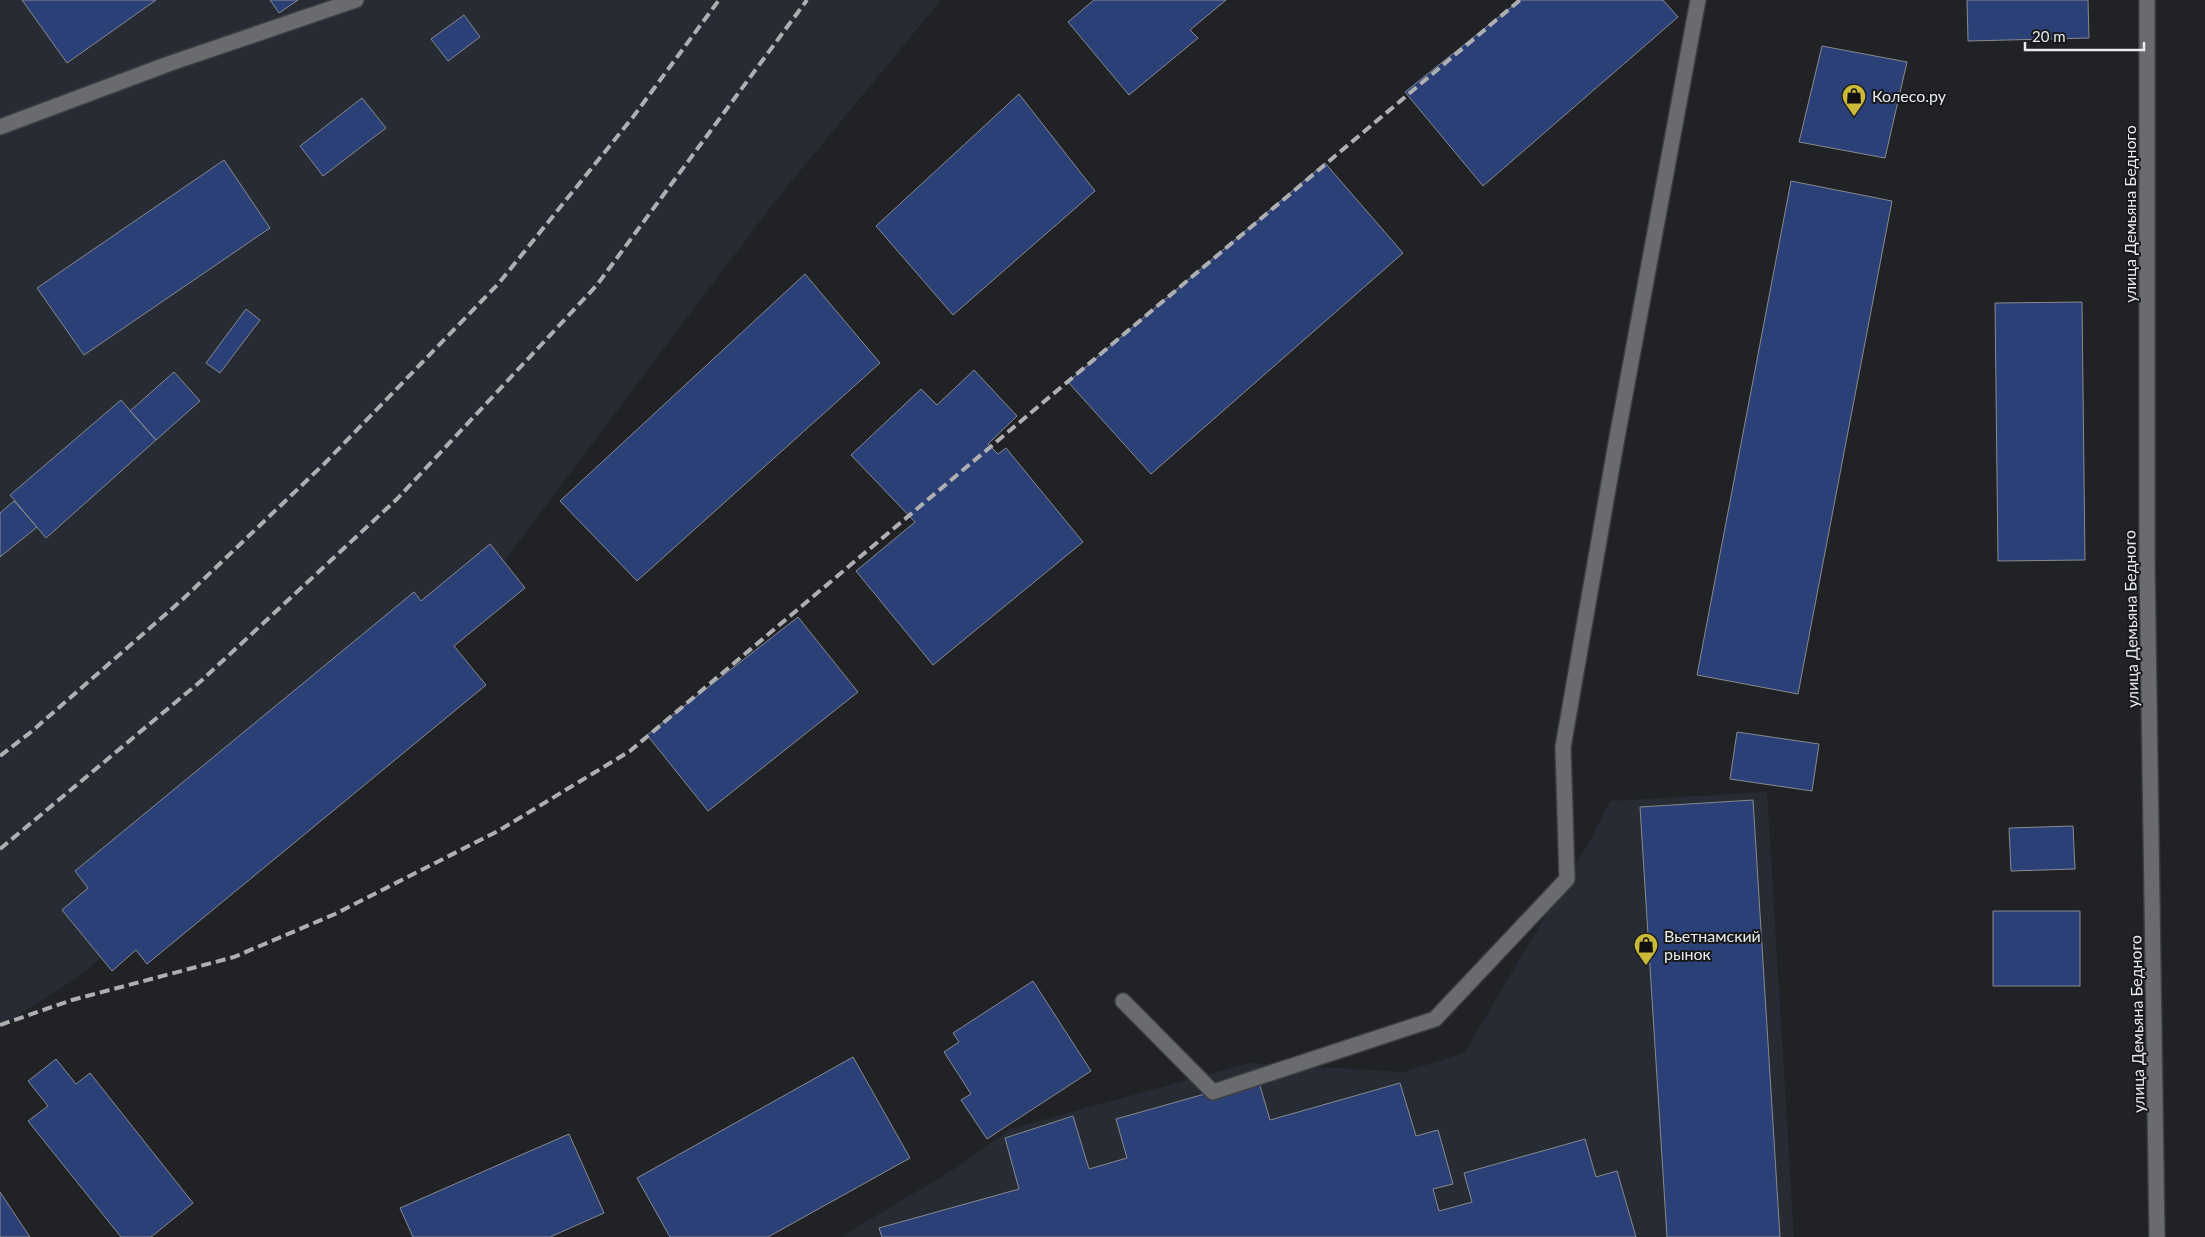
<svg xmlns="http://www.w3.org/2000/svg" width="2205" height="1237" viewBox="0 0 2205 1237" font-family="Lato,sans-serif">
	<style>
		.built { fill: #272b34 }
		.building { fill: #2c4078; stroke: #888a8e }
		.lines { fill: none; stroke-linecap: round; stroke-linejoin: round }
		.lane-casing { stroke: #3b3d40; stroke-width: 18 }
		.street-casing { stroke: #3b3d40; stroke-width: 18 }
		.lane { stroke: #696b6f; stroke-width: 15 }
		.street { stroke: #696b6f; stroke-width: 15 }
		.rail { stroke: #aeafb1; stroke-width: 4; stroke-dasharray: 10 5; stroke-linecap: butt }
		.labels { text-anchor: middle; stroke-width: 4; stroke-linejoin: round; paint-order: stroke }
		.poi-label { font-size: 16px; fill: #eaebed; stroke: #17191c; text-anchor: start }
		.street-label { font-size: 16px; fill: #eaebed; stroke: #17191c }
	</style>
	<rect width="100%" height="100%" fill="#212226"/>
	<path class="built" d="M0 0H941L772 205 368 742 75 979 0 1027Z
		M1767 792 1794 1237H844V1235L956 1168 1010 1129 1249 1063 1403 1072 1464 1053 1591 839 1610 801Z"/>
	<path class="building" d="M22 0H156L67 63Z
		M270 0H298L279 13Z
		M1094 0H1226L1190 30 1198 38 1129 95 1068 22Z
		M1520 0H1663L1678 17 1483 186 1405 92Z
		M1967 0H2088L2089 38 1968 41Z
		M464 15 480 37 448 61 431 39Z
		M1822 46 1907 62 1885 158 1799 142Z
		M1019 94 1095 191 953 315 876 226Z
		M362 98 386 128 323 176 300 146Z
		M224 160 270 228 84 355 37 288Z
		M1325 163 1403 253 1151 474 1068 382Z
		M1791 181 1892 201 1798 694 1697 675Z
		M805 274 880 363 637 581 560 501Z
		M2082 302 2085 560 1998 561 1995 303Z
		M246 309 260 320 220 373 206 363Z
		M974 370 1017 416 988 444 998 454 1006 448 1083 542 933 665 856 571 915 522 851 455 921 389 937 405Z
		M174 372 200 401 156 440 130 411Z
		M121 400 156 440 46 538 10 495Z
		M14 501 37 527 0 557V513Z
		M490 544 525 588 454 646 486 685 147 964 136 950 112 971 62 910 88 888 75 871 414 592 421 601Z
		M798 617 858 692 708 811 647 735Z
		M1737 732 1819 744 1812 791 1730 779Z
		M1753 800 1780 1237H1667L1640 807Z
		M2073 826 2075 869 2011 871 2009 828Z
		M1993 911H2080V986H1993Z
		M1033 981 1091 1071 987 1139 961 1100 971 1094 944 1052 959 1042 953 1033Z
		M853 1057 910 1158 768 1237H670L637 1178Z
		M56 1059 76 1084 90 1073 193 1203 151 1237H121L28 1121 48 1106 28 1081Z
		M1258 1079 1270 1120 1400 1083 1416 1136 1438 1130 1453 1184 1433 1189 1439 1211 1472 1202 1464 1173 1585 1139 1596 1177 1617 1171 1636 1237H882L879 1228 1019 1189 1005 1138 1073 1116 1089 1169 1127 1158 1116 1119Z
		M569 1134 604 1213 550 1237H413L400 1208Z
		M0 1192 30 1237H0Z"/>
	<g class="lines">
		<defs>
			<path id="lane" d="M0 127 171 63 356 0
				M1123 1001 1213 1092 1435 1019 1567 879 1563 747 1616 443 1698 0"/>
			<path id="street" d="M2147 0V562L2157 1237"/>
		</defs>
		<use href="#lane" class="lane-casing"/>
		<use href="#street" class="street-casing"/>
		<use href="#lane" class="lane"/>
		<use href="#street" class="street"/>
		<path class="rail" d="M0 756 31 732 183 599 325 463 499 283 633 117 719 0
			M0 849 201 681 397 499 597 285 807 0
			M0 1025 72 1000 234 957 335 914 498 831 630 751 1520 0"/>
	</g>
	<defs>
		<symbol id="shop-pin" viewBox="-11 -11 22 30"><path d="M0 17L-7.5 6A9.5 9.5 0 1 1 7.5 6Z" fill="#cbba39" stroke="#17191c"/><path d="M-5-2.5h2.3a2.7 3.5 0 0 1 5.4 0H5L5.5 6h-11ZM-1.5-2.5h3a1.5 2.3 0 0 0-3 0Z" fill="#111"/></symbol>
	</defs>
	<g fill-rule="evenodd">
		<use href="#shop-pin" x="1840" y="82" width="28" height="38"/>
		<use href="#shop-pin" x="1632" y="931" width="28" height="38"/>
	</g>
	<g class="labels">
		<g class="poi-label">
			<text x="1872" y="102">Колесо.ру</text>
			<text x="1664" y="942">Вьетнамский<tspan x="1664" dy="18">рынок</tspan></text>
		</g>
		<g class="street-label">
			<text transform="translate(2130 214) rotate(-90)" y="6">улица Демьяна Бедного</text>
			<text transform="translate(2131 619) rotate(-91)" y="6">улица Демьяна Бедного</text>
			<text transform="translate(2137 1024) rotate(-91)" y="6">улица Демьяна Бедного</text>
		</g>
	</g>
	<path d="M2025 42v8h119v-8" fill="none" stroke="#eaebed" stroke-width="2.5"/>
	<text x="2032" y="42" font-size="15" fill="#eaebed" stroke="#17191c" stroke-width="4" paint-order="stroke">20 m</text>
</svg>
